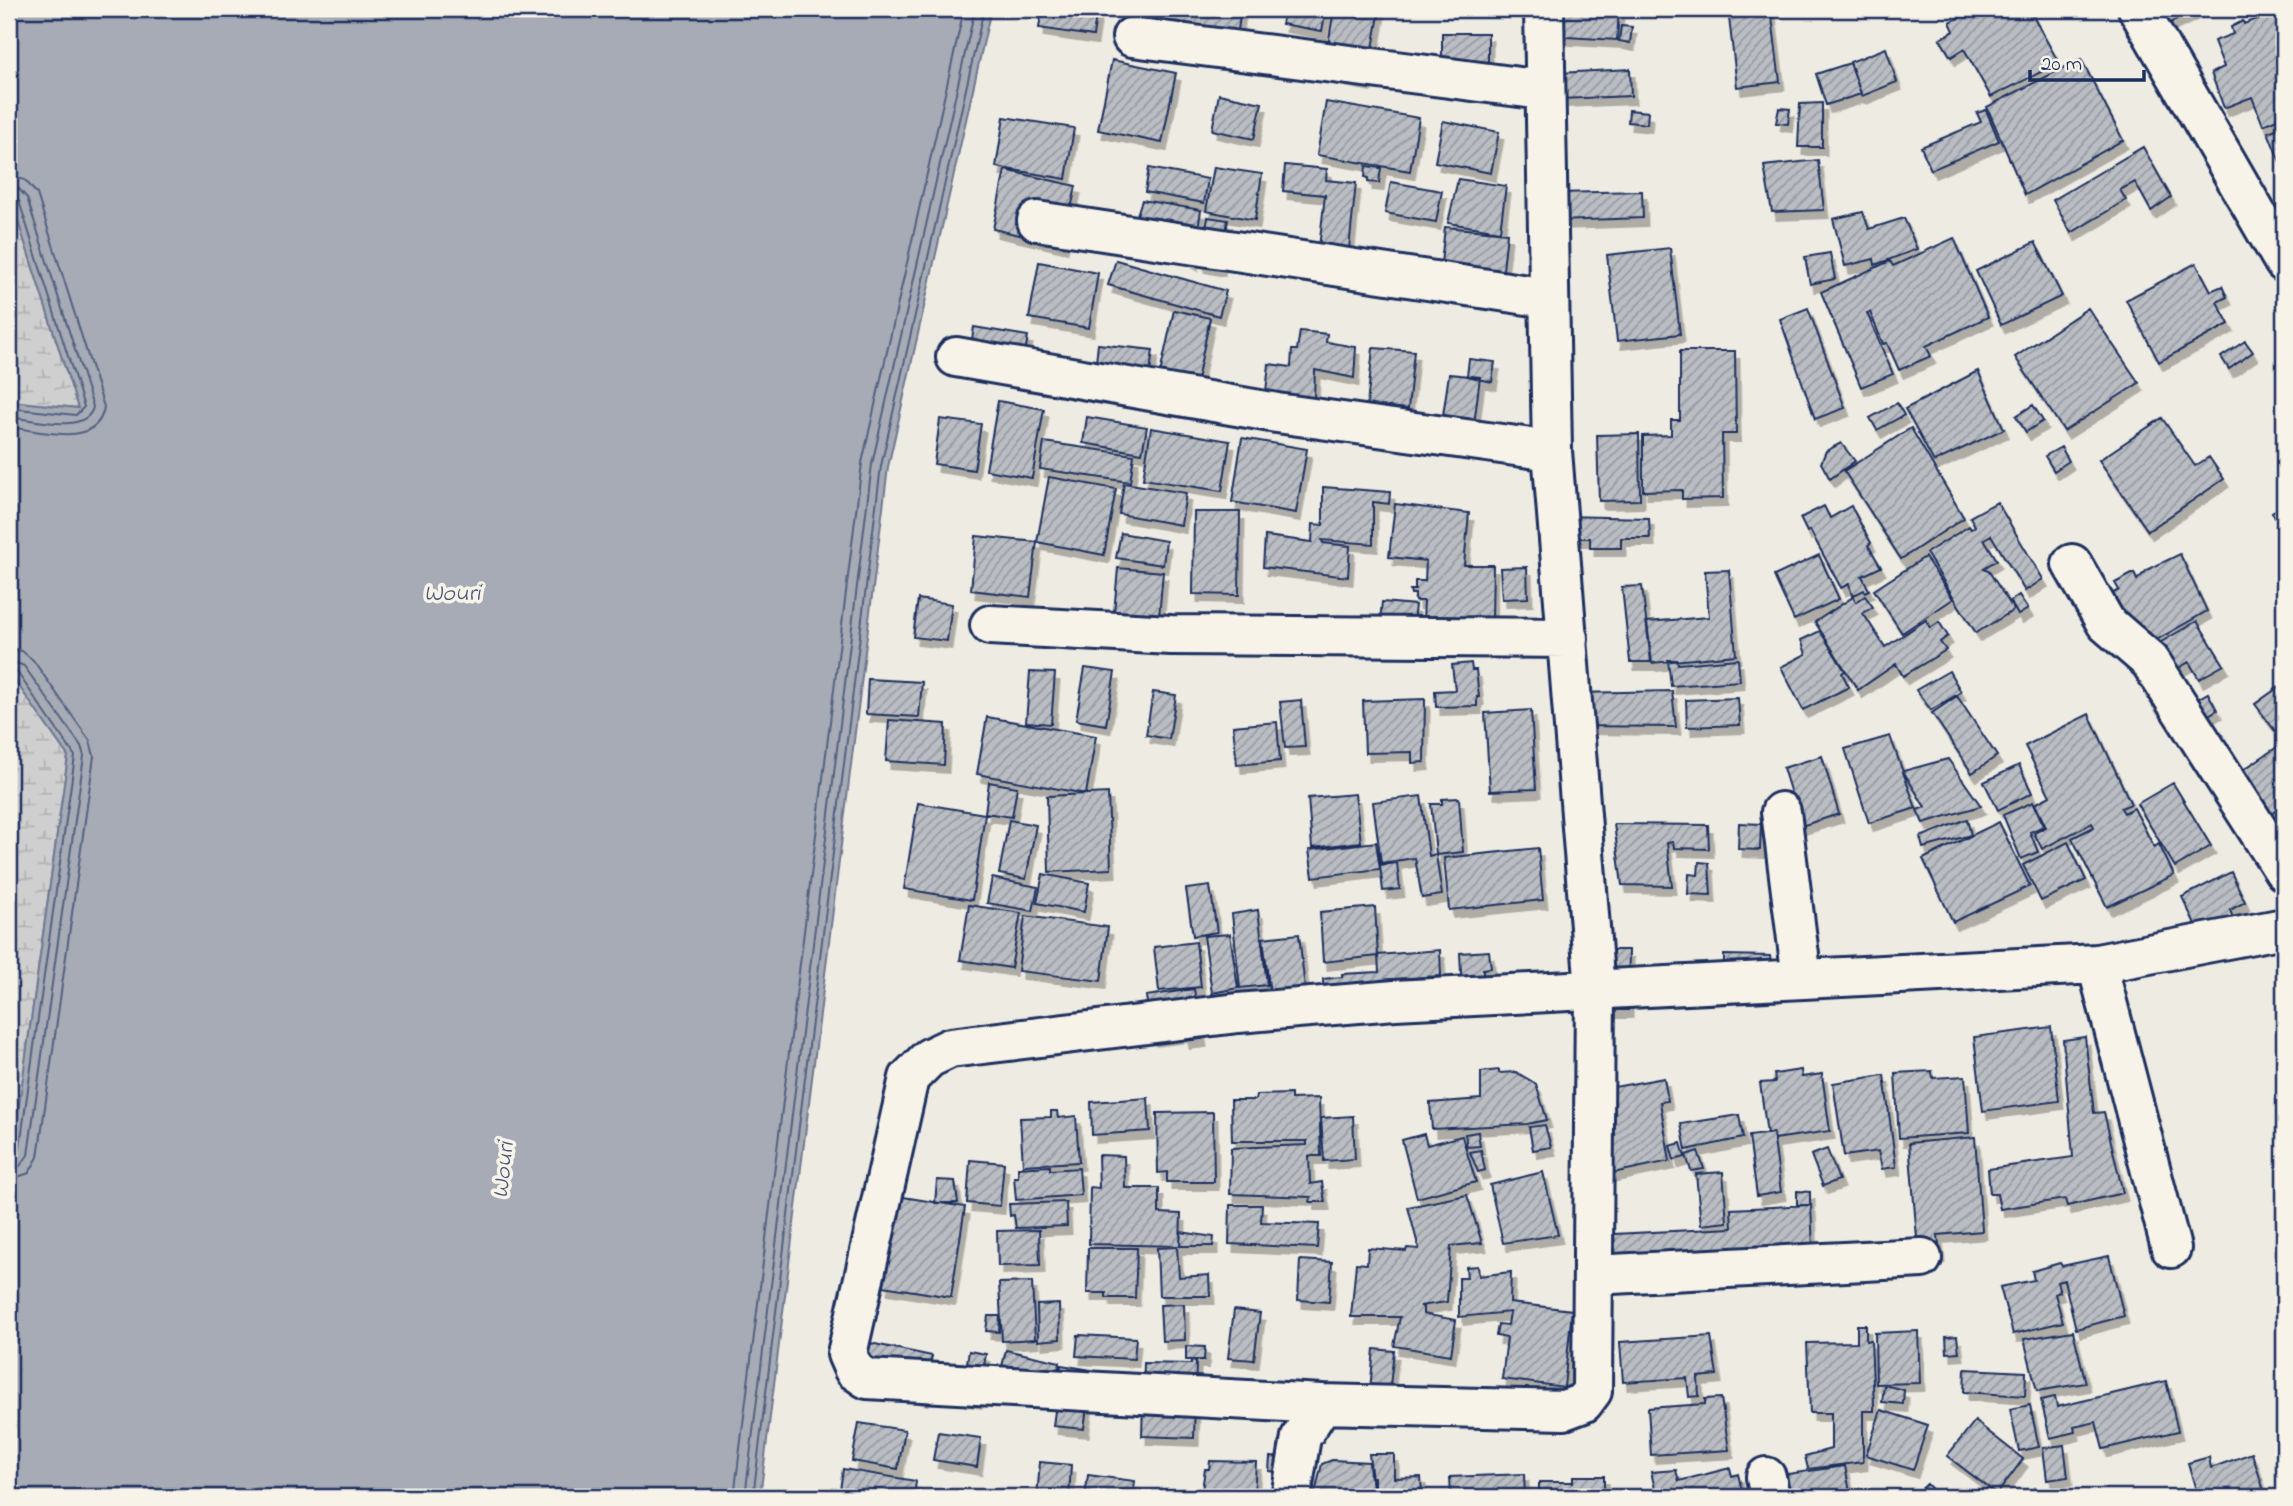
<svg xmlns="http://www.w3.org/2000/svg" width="2293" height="1506" viewBox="0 0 2293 1506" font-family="'Indie Flower',sans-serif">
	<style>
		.wetland { fill: url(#wetland-marsh); stroke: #757f96; stroke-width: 2 }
		.water { fill: #a6abb5; stroke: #6e7992; stroke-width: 2 }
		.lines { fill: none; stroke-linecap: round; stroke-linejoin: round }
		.shore { stroke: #536181; stroke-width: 2 }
		.building { fill: url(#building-hatch); stroke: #1b2f5e; stroke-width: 2; filter: url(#shadow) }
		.minor-casing { stroke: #1b2f5e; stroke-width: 44 }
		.minor { stroke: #f7f3e8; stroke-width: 38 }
		.labels { text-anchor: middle; stroke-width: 7; stroke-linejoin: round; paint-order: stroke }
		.water-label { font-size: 24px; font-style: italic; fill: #455478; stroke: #f7f3e8 }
	</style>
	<defs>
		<pattern id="wetland-marsh" width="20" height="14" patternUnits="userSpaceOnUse" patternTransform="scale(1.75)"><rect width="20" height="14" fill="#cfcfcf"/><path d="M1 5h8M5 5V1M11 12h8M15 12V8" fill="none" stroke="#b1b2b4"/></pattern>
		<pattern id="building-hatch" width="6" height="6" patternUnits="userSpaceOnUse" patternTransform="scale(1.75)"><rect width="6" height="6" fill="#babdc2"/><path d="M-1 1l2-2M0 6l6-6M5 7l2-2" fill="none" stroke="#969aa1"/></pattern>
		<filter id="shadow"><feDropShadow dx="4.5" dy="8" stdDeviation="0" flood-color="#0004"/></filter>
	</defs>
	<rect width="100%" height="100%" fill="#eeebe2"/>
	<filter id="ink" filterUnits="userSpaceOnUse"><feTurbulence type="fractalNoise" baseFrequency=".0143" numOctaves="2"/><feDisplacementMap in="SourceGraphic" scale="14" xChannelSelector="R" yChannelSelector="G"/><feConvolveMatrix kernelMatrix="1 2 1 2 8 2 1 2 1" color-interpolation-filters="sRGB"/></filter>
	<g filter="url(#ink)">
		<path class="wetland" d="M9 193 78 408 9 401Z
			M9 672 68 756 9 1177Z"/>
		<path class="water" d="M9 9H991L888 467 760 1497H9V1177L68 756 9 672V401L78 408 9 193Z"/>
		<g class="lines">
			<path class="shore" d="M9 176 25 180 37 194 104 407C98 450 38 430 9 427
				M9 187 19 189 27 198 93 407C87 435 31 419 9 417
				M9 196 19 201 84 407 76 415 9 408
				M9 649 22 651 33 660 90 741 94 756 38 1157 29 1173 9 1180
				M9 660 24 666 81 746 84 756 28 1155 20 1166 9 1169
				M9 668 17 672 75 756 19 1153 15 1159 9 1161
				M734 1497 862 463 964 9
				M745 1497 872 464 975 9
				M753 1497 881 466 984 9"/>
		</g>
		<path class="building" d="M1042 9H1097L1093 36 1039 28Z
			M1167 9H1241L1237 37 1165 26Z
			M1284 9H1326L1322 31 1282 24Z
			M1334 9H1380L1367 83 1323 75Z
			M1552 9H1619L1617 40 1550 36Z
			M1728 9H1771L1780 82 1737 87Z
			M1978 9H2029L2059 63 1991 97 1964 49 1951 57 1940 39 1954 31 1950 22Z
			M2150 9H2198L2160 28Z
			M2284 9V116L2263 125 2252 97 2224 108 2211 73 2224 67 2214 41 2233 34 2231 27 2243 21 2244 24Z
			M1621 26 1632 27 1630 43 1619 41Z
			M1442 33H1488V76L1442 75Z
			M1886 48 1897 82 1862 96 1850 62Z
			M2081 59 2123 140 2025 195 1987 107Z
			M1112 60 1176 73 1162 143 1098 130Z
			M1850 63 1861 94 1826 105 1816 74Z
			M1630 69 1631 96 1560 99 1559 73Z
			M1219 94 1262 103 1254 139 1212 130Z
			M1326 102 1419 118 1410 171 1317 155Z
			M1822 103V147H1798L1800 104Z
			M1779 108 1790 109 1788 124 1776 123Z
			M1629 110 1648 112 1647 124 1628 122Z
			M1986 110 1999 141 1931 170 1921 147 1981 122 1977 113Z
			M1004 117 1074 128 1066 179 996 167Z
			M1443 121 1499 132 1491 173 1435 162Z
			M2284 126V172L2268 132Z
			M2143 147 2171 197 2151 211 2135 182 2120 190 2126 200 2071 233 2053 200Z
			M1818 160 1824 210 1772 212 1764 166Z
			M1285 165 1327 169 1326 180 1356 183 1346 277 1316 274 1325 195 1283 191Z
			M1366 166 1381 168 1379 183 1368 182V178L1365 177Z
			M1214 167 1262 174 1255 220 1206 211Z
			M1149 168 1208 179 1204 203 1145 192Z
			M1005 170 1076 186 1063 245 993 229Z
			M1458 179 1506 186 1500 231 1448 223Z
			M1391 182 1442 191 1436 222 1385 213Z
			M1642 191 1643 218 1557 221 1556 193Z
			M1142 200 1201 210 1193 263 1135 221Z
			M1863 212 1869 229 1904 218 1917 249 1875 265 1874 259 1845 266 1833 219Z
			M1208 217 1228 220 1220 268 1200 264Z
			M1445 227 1507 233 1501 288 1439 281Z
			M1954 238 1988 317 1926 346 1931 356 1899 370 1887 343 1883 344 1870 312 1867 313 1893 374 1861 387 1821 292 1890 261 1893 266Z
			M2035 242 2062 296 2001 325 1976 271Z
			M1670 248 1680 334 1617 341 1607 255Z
			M1830 253 1835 279 1810 284 1805 257Z
			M1116 260 1226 291 1219 316 1108 285Z
			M1039 262 1098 273 1089 328 1029 318Z
			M2196 263 2211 291 2222 286 2227 297 2217 302 2229 324 2159 362 2126 300Z
			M1808 308 1845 408 1815 419 1780 319Z
			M2088 308 2139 383 2064 431 2015 357Z
			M1174 310 1210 318 1191 409 1154 401Z
			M974 327 1028 336 1022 372 968 364Z
			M1300 331 1327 334 1326 342 1356 347 1354 378 1315 370 1313 427 1263 420 1269 364 1291 367 1292 350H1297Z
			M2245 341 2253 352 2229 369 2221 357Z
			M1098 344 1153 350 1147 396 1093 390Z
			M1373 348 1414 351 1408 409 1367 405Z
			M1680 351H1735L1736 434H1722L1723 498 1682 499V490L1643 491V436L1671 435V420H1680Z
			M1469 359 1495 362 1492 382 1467 376Z
			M1978 371 2004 429 1934 462 1905 409Z
			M1449 374 1480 377 1471 449 1439 443Z
			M998 401 1044 409 1032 478 986 470Z
			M1897 403 1904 415 1877 430 1870 418Z
			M2033 405 2043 421 2026 432 2016 416Z
			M1087 417 1147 427 1142 453 1083 443Z
			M2162 418 2195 466 2209 457 2224 479 2148 531 2099 460Z
			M940 419 981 424 974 470 934 464Z
			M1151 428 1230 441 1222 491 1143 479Z
			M1911 428 1964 518 1901 559 1844 471Z
			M1639 434 1640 500 1599 501 1597 435Z
			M1242 438 1307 449 1296 513 1232 502Z
			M1044 442 1134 455 1130 482 1040 469Z
			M1841 443 1855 461 1830 479 1821 463 1826 451Z
			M2061 447 2069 461 2054 471 2045 456Z
			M1049 477 1116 489 1104 555 1037 542Z
			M1124 483 1186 493 1181 525 1119 514Z
			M1323 487 1390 492 1389 504 1373 502V544L1322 540 1323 543 1350 546 1348 577 1263 567 1265 536 1312 542 1313 524 1323 525Z
			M1997 502 2043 579 2025 591 1991 535 1984 539 1997 560 1984 568 1988 570 2014 610 1976 633 1926 553 1969 526 1971 529 1975 526 1970 517Z
			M1395 504 1469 513 1464 565H1493L1492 619 1423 620 1424 601H1415V594H1411L1410 590H1415V581H1425L1426 561 1389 557Z
			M2284 505V535L2272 512Z
			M1824 506 1830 518 1851 506 1871 543 1868 545 1881 567 1862 576 1869 590 1865 592 1864 590 1852 596 1849 584 1841 588 1810 530 1807 532 1800 518Z
			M1194 512H1240L1239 595 1193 594Z
			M1562 516 1649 518 1650 538H1621V548H1590V538H1563Z
			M1121 533 1166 541 1163 565 1116 558Z
			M976 536 1037 542 1030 597 971 590Z
			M2180 554 2207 611 2130 655 2099 601 2119 590 2115 583 2134 573 2137 580 2147 570Z
			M1819 555 1839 599 1794 620 1774 576Z
			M1925 557 1953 599 1902 633 1874 590Z
			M1527 567 1528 598 1502 599 1500 568Z
			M1118 568 1163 572 1157 639 1112 635Z
			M1729 570 1736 655 1652 663 1647 622 1709 617 1705 571Z
			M1642 586 1651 662H1630L1622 587Z
			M2019 595 2028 609 2018 615 2010 601Z
			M1865 596 1873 607 1863 613 1885 647 1926 620 1930 628 1939 622 1948 636 1940 642 1946 650 1903 676 1896 664 1858 690 1815 622 1853 597 1856 602Z
			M918 599 952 604 947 641 913 637Z
			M1382 602 1415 605 1412 631 1379 629Z
			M2197 621 2224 665 2199 679 2189 662 2174 671 2184 688 2153 706 2127 662Z
			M1820 631 1845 671 1842 673 1849 687 1803 710 1781 667 1806 654 1801 640Z
			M1738 659 1740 681 1671 686 1668 660H1677L1678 664Z
			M1471 663 1472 670H1476L1479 697H1477V706L1436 707 1435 691 1455 690 1452 665Z
			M1085 668 1115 672 1106 725 1076 720Z
			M1949 671 1961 692 1931 710 1916 690Z
			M1030 672 1055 673 1051 724 1026 722Z
			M868 679 922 682 919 717 866 714Z
			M2279 687 2284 694V743L2255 704Z
			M1672 691 1676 727 1576 726 1575 693Z
			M1153 692 1176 695 1169 739 1146 735Z
			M2208 693 2217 710 2203 718 2194 701Z
			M1957 696 1997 756 1972 773 1932 713Z
			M1738 698 1740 725 1687 727 1686 700Z
			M1425 699 1424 762 1412 763V752L1365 753 1363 701Z
			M1301 700 1305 747 1285 748 1280 702Z
			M1531 710 1536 789 1490 791 1485 713Z
			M2089 714 2131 804 2121 808 2124 813 2134 808 2154 847 2159 844 2174 875 2107 907 2072 838 2094 827 2092 823 2042 849 2034 833 2046 827 2035 804 2050 796 2025 746Z
			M987 717 1096 736 1086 794 977 774Z
			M889 720 946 724 944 765 886 761Z
			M1277 722 1280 761 1237 765 1233 726Z
			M1890 736 1916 808 1869 823 1845 749Z
			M2283 743 2284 804 2258 822 2228 780Z
			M1822 756 1839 814 1801 826 1783 768Z
			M1948 759 1981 806 1923 823 1917 810 1925 807 1903 771Z
			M2019 765 2032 793 1998 810 1984 782Z
			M989 782 1017 787 1012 817 985 813Z
			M2173 783 2211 846 2175 867 2137 804Z
			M1108 793 1111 869 1049 872 1047 796Z
			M1355 794 1361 842 1312 848 1308 798Z
			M1421 796 1429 856 1436 854 1431 804H1442V799L1459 798 1463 852 1436 855 1442 895 1422 898 1415 858 1381 863 1373 802Z
			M2033 802 2044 826 2030 832 2038 852 2021 859 2003 815Z
			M918 803 985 814 972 900 904 889Z
			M1967 819 1971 835 1923 848 1920 837Z
			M1009 820 1036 825 1026 879 999 874Z
			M1999 822 2030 886 1953 922 1923 859Z
			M1739 823 1761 824 1760 850 1738 849Z
			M1614 824 1708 825 1709 849 1674 848 1673 842 1667 843 1672 886 1622 885Z
			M1376 842 1380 869 1313 877 1309 850Z
			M2068 842 2086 880 2041 901 2023 865Z
			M1538 848 1543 900 1449 910 1444 858Z
			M1699 862 1709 863 1711 895 1688 894 1689 874 1698 875Z
			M1397 863 1400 889 1383 891 1380 865Z
			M2231 872 2245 902 2230 910 2235 923 2196 926 2182 897Z
			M1043 874 1089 883 1084 912 1037 903Z
			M992 878 1038 887 1033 911 987 903Z
			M1210 886 1217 932 1193 936 1186 889Z
			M969 905 1021 913 1011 968 960 960Z
			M1375 907 1378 956 1323 962 1320 912Z
			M1258 910 1267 985 1240 988 1232 914Z
			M1025 916 1108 927 1101 981 1018 971Z
			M1230 934 1238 988 1212 993 1204 936Z
			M1299 934 1306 998 1271 1002 1263 938Z
			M1196 942 1201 987 1159 991 1154 947Z
			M1440 950 1441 976 1380 980 1382 1003 1324 1006 1323 979 1342 977V974L1379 972 1378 955Z
			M1598 950H1629L1628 1010H1596Z
			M1489 951 1491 968 1483 969V975H1487L1488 991 1462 992 1460 953Z
			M1724 955 1770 956 1775 982 1724 980Z
			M1194 989 1202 1039 1185 1041 1184 1034 1152 1038 1146 996Z
			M2051 1027 2059 1101 1983 1111 1974 1037Z
			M2085 1037 2094 1113 2104 1112 2123 1193 2067 1206 2065 1199 2000 1209 1997 1194H1990L1988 1169 2073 1157 2063 1040Z
			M1499 1070V1073L1516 1072 1536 1084 1547 1120 1527 1124 1432 1129 1430 1103 1481 1099V1072Z
			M1801 1070 1802 1077 1822 1074 1830 1131 1774 1139 1773 1133 1767 1134 1760 1083 1775 1082 1774 1074Z
			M1932 1071 1933 1078 1965 1076 1969 1133 1899 1138 1895 1073Z
			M1884 1075 1896 1167 1882 1169 1878 1151 1844 1156 1833 1083Z
			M1664 1078 1668 1101 1660 1102 1670 1161 1608 1174 1603 1089Z
			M1291 1094V1099L1319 1098 1321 1156H1309L1310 1184 1322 1182 1325 1202H1310L1311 1197 1230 1194 1231 1148 1307 1145V1141H1232L1231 1100H1255L1256 1095Z
			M1148 1098 1150 1131 1092 1135 1091 1102Z
			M1051 1111H1057L1058 1118 1076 1116 1079 1162 1023 1165 1020 1118 1051 1117Z
			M1213 1112 1214 1182H1167V1172L1158 1173 1157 1113Z
			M1739 1115 1743 1138 1686 1150 1681 1124Z
			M1353 1116 1355 1159 1324 1161 1321 1118Z
			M1545 1125 1551 1147 1533 1150 1529 1127Z
			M1478 1132 1480 1146 1467 1147 1465 1134Z
			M1773 1133 1781 1192 1757 1196 1749 1136Z
			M1424 1134 1427 1145 1462 1136 1476 1182 1417 1198 1402 1140Z
			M1975 1137 1982 1231 1938 1235 1940 1255 1924 1257 1922 1237 1917 1238 1909 1143Z
			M1681 1143 1685 1157 1674 1160 1670 1146Z
			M1827 1149 1839 1180 1823 1186 1811 1155Z
			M1481 1150 1485 1170 1478 1172 1470 1152Z
			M1698 1151 1704 1169 1691 1171 1686 1155Z
			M1098 1155 1124 1156 1125 1188H1159V1213L1181 1214 1180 1246 1089 1244 1090 1187 1099 1188Z
			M970 1160 1004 1163 1000 1206 967 1203Z
			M1050 1166V1170L1079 1168 1081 1195 1016 1200 1014 1177H1018V1168Z
			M1543 1172 1558 1235 1503 1243 1490 1185Z
			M1723 1172 1727 1222 1701 1225 1696 1174Z
			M937 1180 955 1181 958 1203H935Z
			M1797 1191 1810 1192V1205H1797Z
			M1467 1195 1482 1243 1451 1246 1447 1302 1420 1306 1423 1307V1314L1456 1320 1451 1355 1394 1346 1400 1317H1351L1356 1263 1367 1264 1368 1248 1406 1251 1407 1248 1419 1249 1408 1207Z
			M897 1196 965 1207 951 1297 883 1286Z
			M1066 1202 1067 1226 1016 1228 1014 1215 1010 1216 1009 1204Z
			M1230 1205H1262L1261 1222 1319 1224 1317 1248 1229 1244Z
			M1811 1205 1814 1271 1616 1264 1614 1234 1732 1228 1731 1209Z
			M1039 1230 1040 1265 998 1266 997 1231Z
			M1181 1232 1214 1237 1213 1246H1180Z
			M1177 1247 1179 1277 1209 1275 1210 1296H1159L1157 1248Z
			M1088 1248H1137L1135 1298H1106V1293H1087Z
			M2109 1256 2124 1316 2076 1329 2064 1280 2057 1282 2060 1292 2055 1294 2063 1322 2013 1334 2000 1287 2034 1280 2032 1271 2060 1263 2062 1266Z
			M1300 1260 1332 1262 1329 1302 1298 1300Z
			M1478 1266 1479 1276 1511 1272 1510 1303 1572 1310 1564 1387 1502 1379 1507 1338 1496 1336 1498 1324 1508 1325 1510 1312 1459 1317V1278H1467L1466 1267Z
			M1032 1282 1035 1339 1002 1341 999 1283Z
			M1059 1304 1060 1339 1038 1341 1037 1305Z
			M1184 1304 1185 1340 1162 1341 1160 1305Z
			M1234 1310 1260 1313 1254 1360 1228 1358Z
			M988 1316H1000L999 1332 986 1331Z
			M1857 1325H1866V1341L1871 1340 1874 1405V1411H1863V1462L1808 1469 1805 1456 1831 1449V1413H1810L1807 1343 1857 1342Z
			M1918 1331 1920 1383 1876 1384 1875 1333Z
			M2073 1331 2086 1383 2037 1391 2024 1339Z
			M1078 1335 1136 1338 1134 1359 1076 1356Z
			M1711 1336 1717 1375 1698 1377 1699 1396 1689 1397 1687 1378 1623 1382 1620 1342Z
			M1957 1336 1959 1352 1947 1353 1946 1337Z
			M870 1343 932 1356 923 1397 861 1384Z
			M1186 1346 1205 1347 1204 1360H1186Z
			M1374 1349 1394 1351 1387 1412 1368 1410Z
			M1006 1350 1060 1362 1054 1395 998 1383Z
			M969 1351 986 1354 978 1400 961 1398Z
			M1191 1360 1196 1361 1194 1438 1142 1436 1144 1363 1191 1364Z
			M1061 1365 1092 1370 1084 1429 1053 1426Z
			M1965 1369 2026 1372 2025 1396 1964 1392Z
			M2166 1381 2178 1431 2103 1449 2096 1422 2074 1427 2075 1432 2050 1438 2041 1400 2055 1397 2057 1407Z
			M1884 1385 1904 1390 1903 1404 1882 1402Z
			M1721 1398 1729 1450 1651 1455 1648 1408 1705 1404V1399Z
			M2030 1405 2039 1447 2019 1451 2010 1409Z
			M1881 1410 1928 1425 1913 1470 1866 1455Z
			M1975 1421 2023 1459 1997 1494 1947 1456Z
			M859 1423 905 1430 898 1469 852 1461Z
			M938 1432 981 1438 977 1467 933 1460Z
			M2064 1445 2068 1477 2047 1480 2043 1448Z
			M2252 1453 2266 1497H2198L2188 1463 2209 1457 2211 1468Z
			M1369 1454H1394V1478L1421 1477 1422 1497H1374Z
			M1270 1457 1285 1458 1280 1472 1269 1471Z
			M1332 1460 1369 1462 1370 1477H1374V1497H1314L1322 1464Z
			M1210 1461 1256 1462 1254 1497H1201L1205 1469H1209Z
			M1040 1462 1071 1465 1069 1497H1037Z
			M1845 1466 1851 1497H1755L1752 1479Z
			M1730 1468 1732 1476 1738 1474 1742 1491 1735 1493V1497H1657L1651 1472 1676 1470 1679 1481Z
			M843 1469 916 1481 914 1497H839Z
			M1524 1474 1525 1497H1451L1450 1477Z
			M1088 1475 1135 1481 1133 1497H1085Z
			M1573 1476H1604V1497H1539V1482H1573Z
			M1927 1484 1939 1497H1913Z
			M2035 1488 2040 1497H2014Z"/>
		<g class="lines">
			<defs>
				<path id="minor" d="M2138 9 2284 262
					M1132 37 1543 90
					M1037 221 1547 298
					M956 357 1277 413 1552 451
					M2072 564 2106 623 2150 661 2284 871
					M990 625 1171 635 1568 638
					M1781 812 1802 979
					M2097 964 2171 1248
					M1593 1275 1922 1258
					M1322 1404 867 1379 854 1370 847 1354 909 1078 929 1058 950 1048 1238 1013 1395 1000 2097 964 2284 928
					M1766 1477 1770 1497
					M1291 1497 1301 1437 1322 1404 1564 1410 1583 1403 1592 1391 1595 990 1552 451 1544 9"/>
			</defs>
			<use href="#minor" class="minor-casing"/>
			<use href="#minor" class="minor"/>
		</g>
	</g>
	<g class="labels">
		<g class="water-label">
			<text x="452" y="600">Wouri</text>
			<text transform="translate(502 1170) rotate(-84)" y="8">Wouri</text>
		</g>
	</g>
	<rect width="2293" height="1506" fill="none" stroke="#f7f3e8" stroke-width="35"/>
	<rect x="18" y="18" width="2258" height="1471" fill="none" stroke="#1b2f5e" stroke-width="2.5" filter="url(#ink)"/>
	<path d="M2030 70v10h114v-10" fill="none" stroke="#1b2f5e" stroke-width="3.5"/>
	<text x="2041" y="70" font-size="21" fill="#1b2f5e" stroke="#f7f3e8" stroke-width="5" paint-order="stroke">20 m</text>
</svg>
